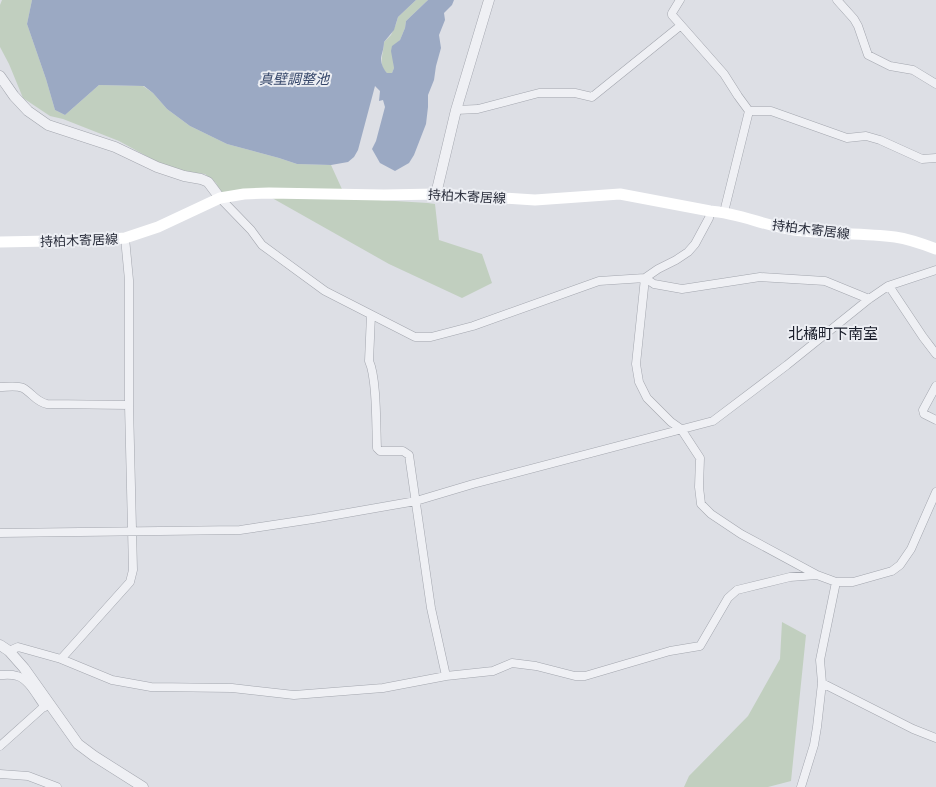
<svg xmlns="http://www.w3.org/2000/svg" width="936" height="787" viewBox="0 0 936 787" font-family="'IBM Plex Sans','Noto Sans JP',sans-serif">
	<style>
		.green { fill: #c1cfbf }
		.water { fill: #9ba9c3 }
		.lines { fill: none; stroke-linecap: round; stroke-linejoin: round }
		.minor-casing { stroke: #a3a6ae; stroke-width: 9 }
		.tertiary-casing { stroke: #a3a6ae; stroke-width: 11 }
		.minor { stroke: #eff0f4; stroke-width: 8 }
		.tertiary { stroke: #eff0f4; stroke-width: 10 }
		.secondary { stroke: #fff; stroke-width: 11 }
		.labels { text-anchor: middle; stroke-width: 4; stroke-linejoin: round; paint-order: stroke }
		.street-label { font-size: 13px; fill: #282c3a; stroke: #eceef3 }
		.water-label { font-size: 14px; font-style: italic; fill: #36476a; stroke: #eceef3 }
		.quarter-label { font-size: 15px; fill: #1a1e2b; stroke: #eceef3 }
	</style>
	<rect width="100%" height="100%" fill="#dddfe5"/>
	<path class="green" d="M2 0H32L27 24 46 79 55 110 65 115 99 85 143 86 153 93 167 109 190 126 227 144 279 158 297 164 331 165 346 198 428 203 435 204 439 240 482 254 492 283 462 298 389 264 265 194 221 193 216 183 205 174 186 172 159 163 119 141 63 119 50 116 23 98 9 64 0 47V5Z
		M416 0H428L406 21 405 28 400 40 392 47 394 68 392 73H387C377 65 384 53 384 42L391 35 396 24 398 17Z
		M782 622 806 635 791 781 768 787H684L689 776 748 716 780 659Z"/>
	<path class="water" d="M32 0H416L398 17 394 30 384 42C384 49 381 55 381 59 381 64 384 70 387 73H392L394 68 391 51 392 46 400 40 405 28 406 21 428 0H454L452 5 444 13 445 20 439 35 441 48 436 66 434 80 428 95V107L426 124 414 155 409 163 395 171 380 163 372 149 376 141 385 107 383 100 379 101 380 91 375 86 358 150 354 157 348 162 331 165 297 164 279 158 227 144 190 126 167 109 153 93 144 86 99 85 65 115 55 110 46 79 27 24Z"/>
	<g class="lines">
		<defs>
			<path id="minor" d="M680 0 672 13V15L724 74 738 96 749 111
				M837 0 854 19 858 26 868 55 890 66 913 70 936 84
				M456 110 478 109 539 93H575L592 97 680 26
				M749 111H771L847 138 866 136 880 140 922 159 936 158
				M220 198 251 230 262 245 325 291 415 337H431L473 326 599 281 645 278 658 269 676 260 688 252 695 244 709 218 710 211
				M724 212 749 111
				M645 278 636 364 639 382 647 398 671 422 681 429 700 458 699 487 701 504 711 514 741 534 817 575
				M645 278 654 284 682 289 760 277 825 281 869 299
				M889 286 923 337 936 354
				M371 315 369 361C377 378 376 427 377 448L380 451H403L409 455 431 608 446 676
				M936 386 923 410 924 414 936 420
				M0 387C7 387 16 385 23 388 32 393 36 402 47 404L129 405
				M0 533 240 530 313 519 416 501 473 484 713 421 787 365 869 299 888 286 936 270
				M9 651 18 647 61 659 112 680 151 687 232 688 294 695 383 688 446 676 493 671 512 663 536 666 575 676H585L670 651 700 646 728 598 737 590 790 577 817 575 836 582H853L892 571 900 565 911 549 936 492
				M61 659 130 582 133 570 129 405V280L125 238
				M0 675C5 675 11 674 17 676 29 679 37 697 45 707
				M822 683 913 729 936 738
				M0 746 48 703
				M0 774 28 776 57 787
				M801 787 814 745 817 727 822 683 820 660 836 582"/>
			<path id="tertiary" d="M0 76 14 96 28 111 48 125 115 147 157 167 184 176 201 179 208 182 220 198
				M436 194 456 110 489 0
				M0 645 9 651 24 668 78 744 94 756 143 787"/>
		</defs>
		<use href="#minor" class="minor-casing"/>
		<use href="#tertiary" class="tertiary-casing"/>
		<use href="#minor" class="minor"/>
		<use href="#tertiary" class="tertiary"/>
		<path class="secondary" d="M0 242 100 240 125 238 158 227 220 198 244 194 269 193 384 195 436 194 535 200 620 194 710 211C739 213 765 226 794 230 827 234 861 233 895 237 909 239 923 244 936 249"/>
	</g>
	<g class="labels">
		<g class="street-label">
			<text transform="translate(467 196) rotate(3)" y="5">持柏木寄居線</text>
			<text transform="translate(811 229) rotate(7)" y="5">持柏木寄居線</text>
			<text transform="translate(79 240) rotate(-2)" y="5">持柏木寄居線</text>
		</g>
		<g class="water-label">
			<text x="294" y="84">真壁調整池</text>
		</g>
		<g class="quarter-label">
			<text x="833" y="339">北橘町下南室</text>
		</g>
	</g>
</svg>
